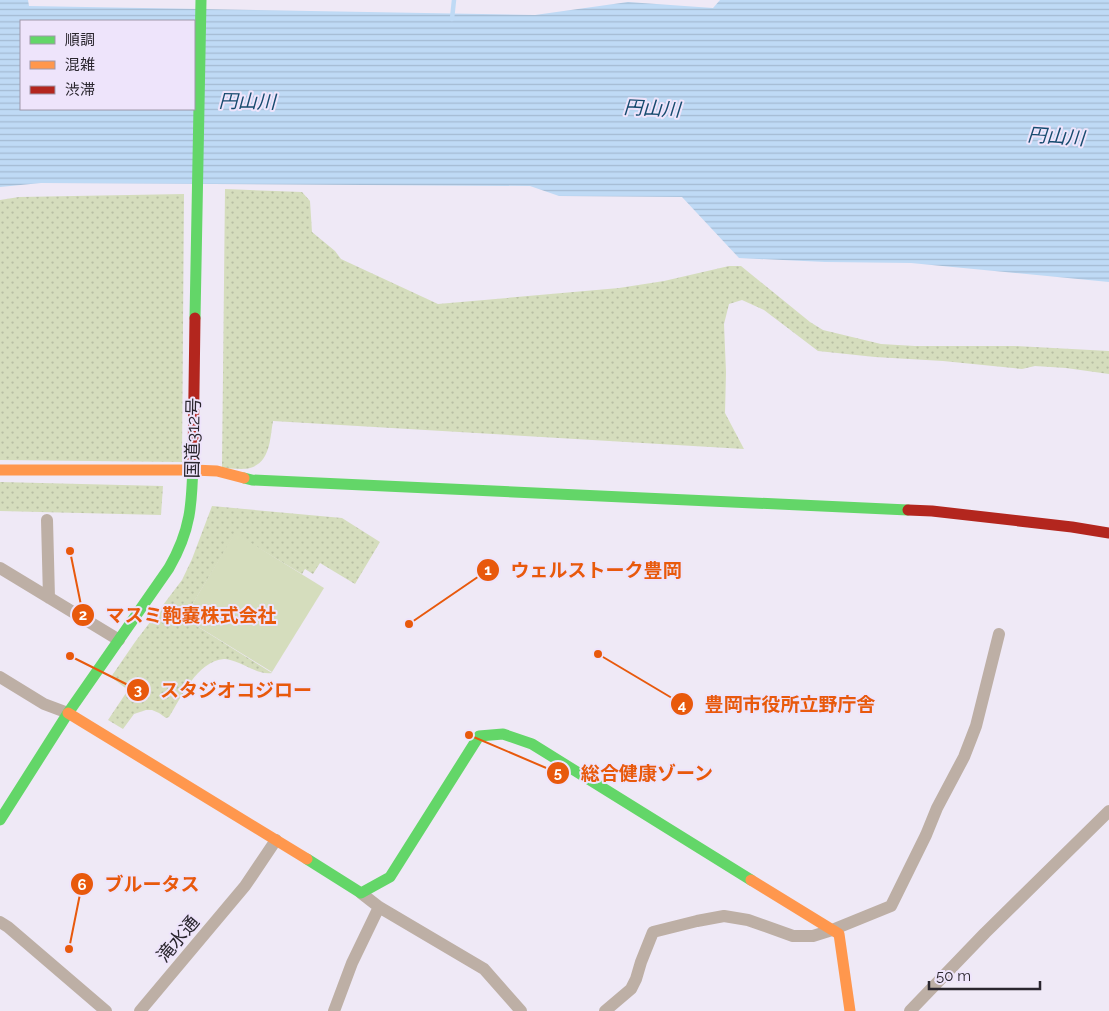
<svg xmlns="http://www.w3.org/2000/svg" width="1109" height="1011" viewBox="0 0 1109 1011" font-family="Raleway,'Noto Sans JP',sans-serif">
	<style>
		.grass { fill: url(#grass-dots) }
		.park { fill: #d5ddbd }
		.water { fill: url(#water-rules); fill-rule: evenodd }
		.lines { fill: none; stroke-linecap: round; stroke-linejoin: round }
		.stream { stroke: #bfdaf5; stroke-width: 4.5 }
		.street { stroke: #bdafa5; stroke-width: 12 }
		.fast { stroke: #63d668; stroke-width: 11 }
		.slow { stroke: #ff974d; stroke-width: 11 }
		.jam { stroke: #b3261e; stroke-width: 11 }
		.labels { text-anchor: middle; stroke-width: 4; stroke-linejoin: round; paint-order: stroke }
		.street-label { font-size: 18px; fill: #2a262e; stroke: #eee4fb }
		.water-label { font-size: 19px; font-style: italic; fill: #174b6f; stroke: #eee4fb }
		.leader { fill: none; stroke: #e8590c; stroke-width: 2 }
		.callout-dot { fill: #e8590c; stroke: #eee4fb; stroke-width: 2 }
		.mark-label { font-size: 15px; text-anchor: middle; font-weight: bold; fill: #fff }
		.callout-label { font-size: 19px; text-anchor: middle; font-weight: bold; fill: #e8590c; stroke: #eee4fb; stroke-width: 4; stroke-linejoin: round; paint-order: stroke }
	</style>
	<defs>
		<pattern id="grass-dots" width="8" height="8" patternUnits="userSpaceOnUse" patternTransform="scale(1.25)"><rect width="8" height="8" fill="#d5ddbd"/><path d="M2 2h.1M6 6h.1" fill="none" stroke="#b7bea3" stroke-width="1.8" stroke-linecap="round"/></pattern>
		<pattern id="water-rules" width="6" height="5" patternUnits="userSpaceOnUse" patternTransform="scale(1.25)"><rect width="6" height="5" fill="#bfdaf5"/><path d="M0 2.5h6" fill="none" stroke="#a4bbd2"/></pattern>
	</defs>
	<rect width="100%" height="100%" fill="#efe9f6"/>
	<path class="grass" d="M225 189 302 192 310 201 312 232 335 251 341 259 438 304 619 288 664 281 729 266H741L810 322 823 330 881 344 915 346H1015L1109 351V374L1066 368 1035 366 1022 369 943 361 875 357 818 351 764 310 742 300 729 304 724 324 726 372 725 413 744 449 273 421C270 437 271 462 250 468 243 470 230 468 222 468Z
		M184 194 182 462 0 460V200L19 197Z
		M0 482 163 486 161 515 0 511Z
		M212 506 342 518 380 542 355 584 320 563 313 574 305 569 302 574 235 534 184 618 272 673C261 675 249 667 239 663 234 661 228 659 224 659 197 661 181 698 169 717L166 718 159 713 152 710H146L134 714 123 729 108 720 128 690 111 677 135 642 182 580 192 559Z"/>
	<path class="park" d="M235 533 324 588 272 672 184 618Z"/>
	<path class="water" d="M0 0H28L29 6 535 15 628 2 713 8 720 0H1109V282L911 263 825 262 739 258 682 197 559 196 530 186 41 183 0 187ZM21 21H194V109H21Z"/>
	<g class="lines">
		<path class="stream" d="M452 19 454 0"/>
		<path class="street" d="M47 520 49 598
			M0 568 119 640
			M0 677 44 704 68 713
			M361 893 379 907 484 969 521 1011
			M0 922 8 927 106 1011
			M140 1011 245 886 276 840
			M334 1011 352 963 379 907
			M605 1011 631 989 636 979 641 962 653 932 697 921 724 916 748 920 793 936H813L832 930 891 906 926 835 937 808 964 757 976 726 999 634
			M910 1011 985 933 1109 811"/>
		<path class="fast" d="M195 318 201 0
			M244 478 252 480 908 510
			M0 820 68 713 169 568C191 530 192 504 193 461
			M307 859 361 893 390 877 479 736 503 734 532 744 751 880"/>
		<path class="slow" d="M0 470H193L217 471 244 478
			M68 713 307 859
			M751 880 839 934 850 1011"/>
		<path class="jam" d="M193 461 195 318
			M908 510 932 511 1072 527 1109 533"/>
	</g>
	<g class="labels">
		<g class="street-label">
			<text transform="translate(193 438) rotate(-89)" y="6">国道312号</text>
			<text transform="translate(178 939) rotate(-50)" y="6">滝水通</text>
		</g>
		<g class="water-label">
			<text transform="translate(247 101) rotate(1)" y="7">円山川</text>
			<text transform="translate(652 108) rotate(3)" y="7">円山川</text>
			<text transform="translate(1056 136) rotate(4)" y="7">円山川</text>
		</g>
	</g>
	<path class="leader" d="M409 624L488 570M70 551L83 615M70 656L138 690M598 654L682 704M469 735L558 773M69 949L82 884"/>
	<g class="callout-dot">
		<circle cx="409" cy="624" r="5"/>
		<circle cx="70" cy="551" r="5"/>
		<circle cx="70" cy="656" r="5"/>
		<circle cx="598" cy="654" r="5"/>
		<circle cx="469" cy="735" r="5"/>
		<circle cx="69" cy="949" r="5"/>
		<circle cx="488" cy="570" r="12"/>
		<circle cx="83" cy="615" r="12"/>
		<circle cx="138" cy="690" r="12"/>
		<circle cx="682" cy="704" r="12"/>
		<circle cx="558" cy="773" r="12"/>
		<circle cx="82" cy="884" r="12"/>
	</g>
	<g class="mark-label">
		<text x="488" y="575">1</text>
		<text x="83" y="620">2</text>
		<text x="138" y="695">3</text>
		<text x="682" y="710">4</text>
		<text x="558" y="778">5</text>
		<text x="82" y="890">6</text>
	</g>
	<g class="callout-label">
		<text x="596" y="577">ウェルストーク豊岡</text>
		<text x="191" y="622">マスミ鞄嚢株式会社</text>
		<text x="236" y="697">スタジオコジロー</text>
		<text x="790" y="711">豊岡市役所立野庁舎</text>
		<text x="647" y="780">総合健康ゾーン</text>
		<text x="152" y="891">ブルータス</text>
	</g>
	<rect x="20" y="20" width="175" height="90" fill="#eee4fb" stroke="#a098a9"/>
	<rect x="30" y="36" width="25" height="8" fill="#63d668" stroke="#a098a9"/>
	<text x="65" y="45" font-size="15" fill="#2a262e">順調</text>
	<rect x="30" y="61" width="25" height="8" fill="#ff974d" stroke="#a098a9"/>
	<text x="65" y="70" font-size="15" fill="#2a262e">混雑</text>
	<rect x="30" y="86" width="25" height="8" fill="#b3261e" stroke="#a098a9"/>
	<text x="65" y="95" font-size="15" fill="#2a262e">渋滞</text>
	<path d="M929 981v8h111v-8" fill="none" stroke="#2a262e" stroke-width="2.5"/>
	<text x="936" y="981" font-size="15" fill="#2a262e" stroke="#eee4fb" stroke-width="4" paint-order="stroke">50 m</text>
</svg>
